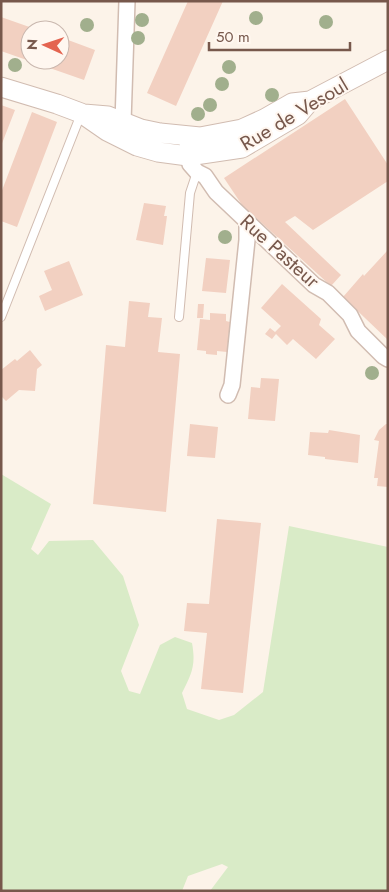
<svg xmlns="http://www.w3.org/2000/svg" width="389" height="892" viewBox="0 0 389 892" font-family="Jost,sans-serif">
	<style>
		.green { fill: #d9ebc7 }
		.building { fill: #f2d0c1 }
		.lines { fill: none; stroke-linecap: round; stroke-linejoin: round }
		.service-casing { stroke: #d1bcb1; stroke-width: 10 }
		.minor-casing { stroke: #d1bcb1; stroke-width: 18 }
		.tertiary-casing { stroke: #d1bcb1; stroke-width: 21 }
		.service { stroke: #fff; stroke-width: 8 }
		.minor { stroke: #fff; stroke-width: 15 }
		.tertiary { stroke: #fff; stroke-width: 19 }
		.tree { fill: #a1af8d }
		.labels { text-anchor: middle; stroke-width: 4; stroke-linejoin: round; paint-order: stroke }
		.street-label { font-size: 20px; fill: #77584c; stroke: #fff7f0 }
	</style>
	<rect width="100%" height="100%" fill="#fcf3e9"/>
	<path class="green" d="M1 474 51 504 31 549 38 555 49 541 93 540 123 576 139 625 121 671 129 691 140 694 160 645 175 637 192 643C196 665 192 673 182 693L187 709 219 720 234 715 263 692 289 526 388 547V891H210L228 867 222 864 188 876 182 891H1Z"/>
	<path class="building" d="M188 1H223L176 106 147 93Z
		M1 17 38 30H30V60H60V37L95 50 84 80 1 51Z
		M345 99 388 165V181L313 230 295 216 285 222 341 275 331 286 242 205 224 178Z
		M1 105 15 110 1 146Z
		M32 112 57 122 17 227 1 221V193Z
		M144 203 166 206 164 216H167L163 245 136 240Z
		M387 251 388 252V340L343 297 363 274 364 276Z
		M206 258 230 260 226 293 202 291Z
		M69 261 83 295 45 311 39 296 52 290 44 271Z
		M282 284 321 319 319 325 335 339 316 359 293 339 287 345 276 334 272 339 265 334 270 328 275 332 281 326 261 308Z
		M129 301 150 303 148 317 162 318 158 352 180 354 166 512 93 504 106 345 125 347Z
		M198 304H204L203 318H197Z
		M210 313 226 314V321L230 322 227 352 217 351V355L206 354V351L197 350 200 319 210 320Z
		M30 350 42 365 37 369 35 391 19 390 6 401 1 396V370L15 359 17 361Z
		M261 378 279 379 275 421 248 419 251 387 260 388Z
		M190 424 218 427 215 458 187 456Z
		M386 424H388V487L377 486 378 478H374L379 441 374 440 379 430Z
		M329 430 360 435 358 463 325 459V457L308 455 310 432 328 433Z
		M217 519 261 523 243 693 201 689 207 633 184 631 187 603 209 604Z"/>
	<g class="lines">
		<defs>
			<path id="service" d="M1 317 81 114
				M179 317 190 193 197 172"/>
			<path id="minor" d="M115 127 123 122 127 1
				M188 136 187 148 190 164 197 172 205 176 216 192 314 285 328 293 350 315 358 331 383 356 388 359
				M228 395 232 385 247 240V222"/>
			<path id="tertiary" d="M1 87 57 104 81 113 107 131 137 146 158 152 188 156 242 148 298 115 310 101 388 60
				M84 114 108 116 141 129 160 133 200 137 242 129 264 119 292 103 310 101"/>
		</defs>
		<use href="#service" class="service-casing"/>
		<use href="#minor" class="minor-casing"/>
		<use href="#tertiary" class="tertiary-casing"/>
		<use href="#service" class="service"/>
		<use href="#minor" class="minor"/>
		<use href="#tertiary" class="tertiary"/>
	</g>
	<g class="tree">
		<circle cx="256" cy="18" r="7"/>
		<circle cx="142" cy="20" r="7"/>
		<circle cx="326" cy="22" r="7"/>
		<circle cx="87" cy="25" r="7"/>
		<circle cx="138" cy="38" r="7"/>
		<circle cx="15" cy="65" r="7"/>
		<circle cx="229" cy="67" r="7"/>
		<circle cx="222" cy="84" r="7"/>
		<circle cx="272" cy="95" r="7"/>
		<circle cx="210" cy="105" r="7"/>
		<circle cx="198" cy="114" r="7"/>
		<circle cx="225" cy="237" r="7"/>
		<circle cx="372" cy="373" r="7"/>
	</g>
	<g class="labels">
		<g class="street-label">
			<text transform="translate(294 114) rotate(-31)" y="7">Rue de Vesoul</text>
			<text transform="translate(280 251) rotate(42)" y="7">Rue Pasteur</text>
		</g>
	</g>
	<rect width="389" height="892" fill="none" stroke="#77584c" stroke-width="5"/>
	<g transform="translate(45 45) rotate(273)"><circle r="24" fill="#fff7f0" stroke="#c9b7ae"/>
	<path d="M0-4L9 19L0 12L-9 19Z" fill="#e46450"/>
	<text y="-8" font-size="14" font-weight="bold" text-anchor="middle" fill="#77584c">N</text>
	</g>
	<path d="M209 42v8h141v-8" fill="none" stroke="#77584c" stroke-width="2.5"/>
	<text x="216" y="42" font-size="15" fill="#77584c" stroke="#fff7f0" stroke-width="4" paint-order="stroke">50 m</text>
</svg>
